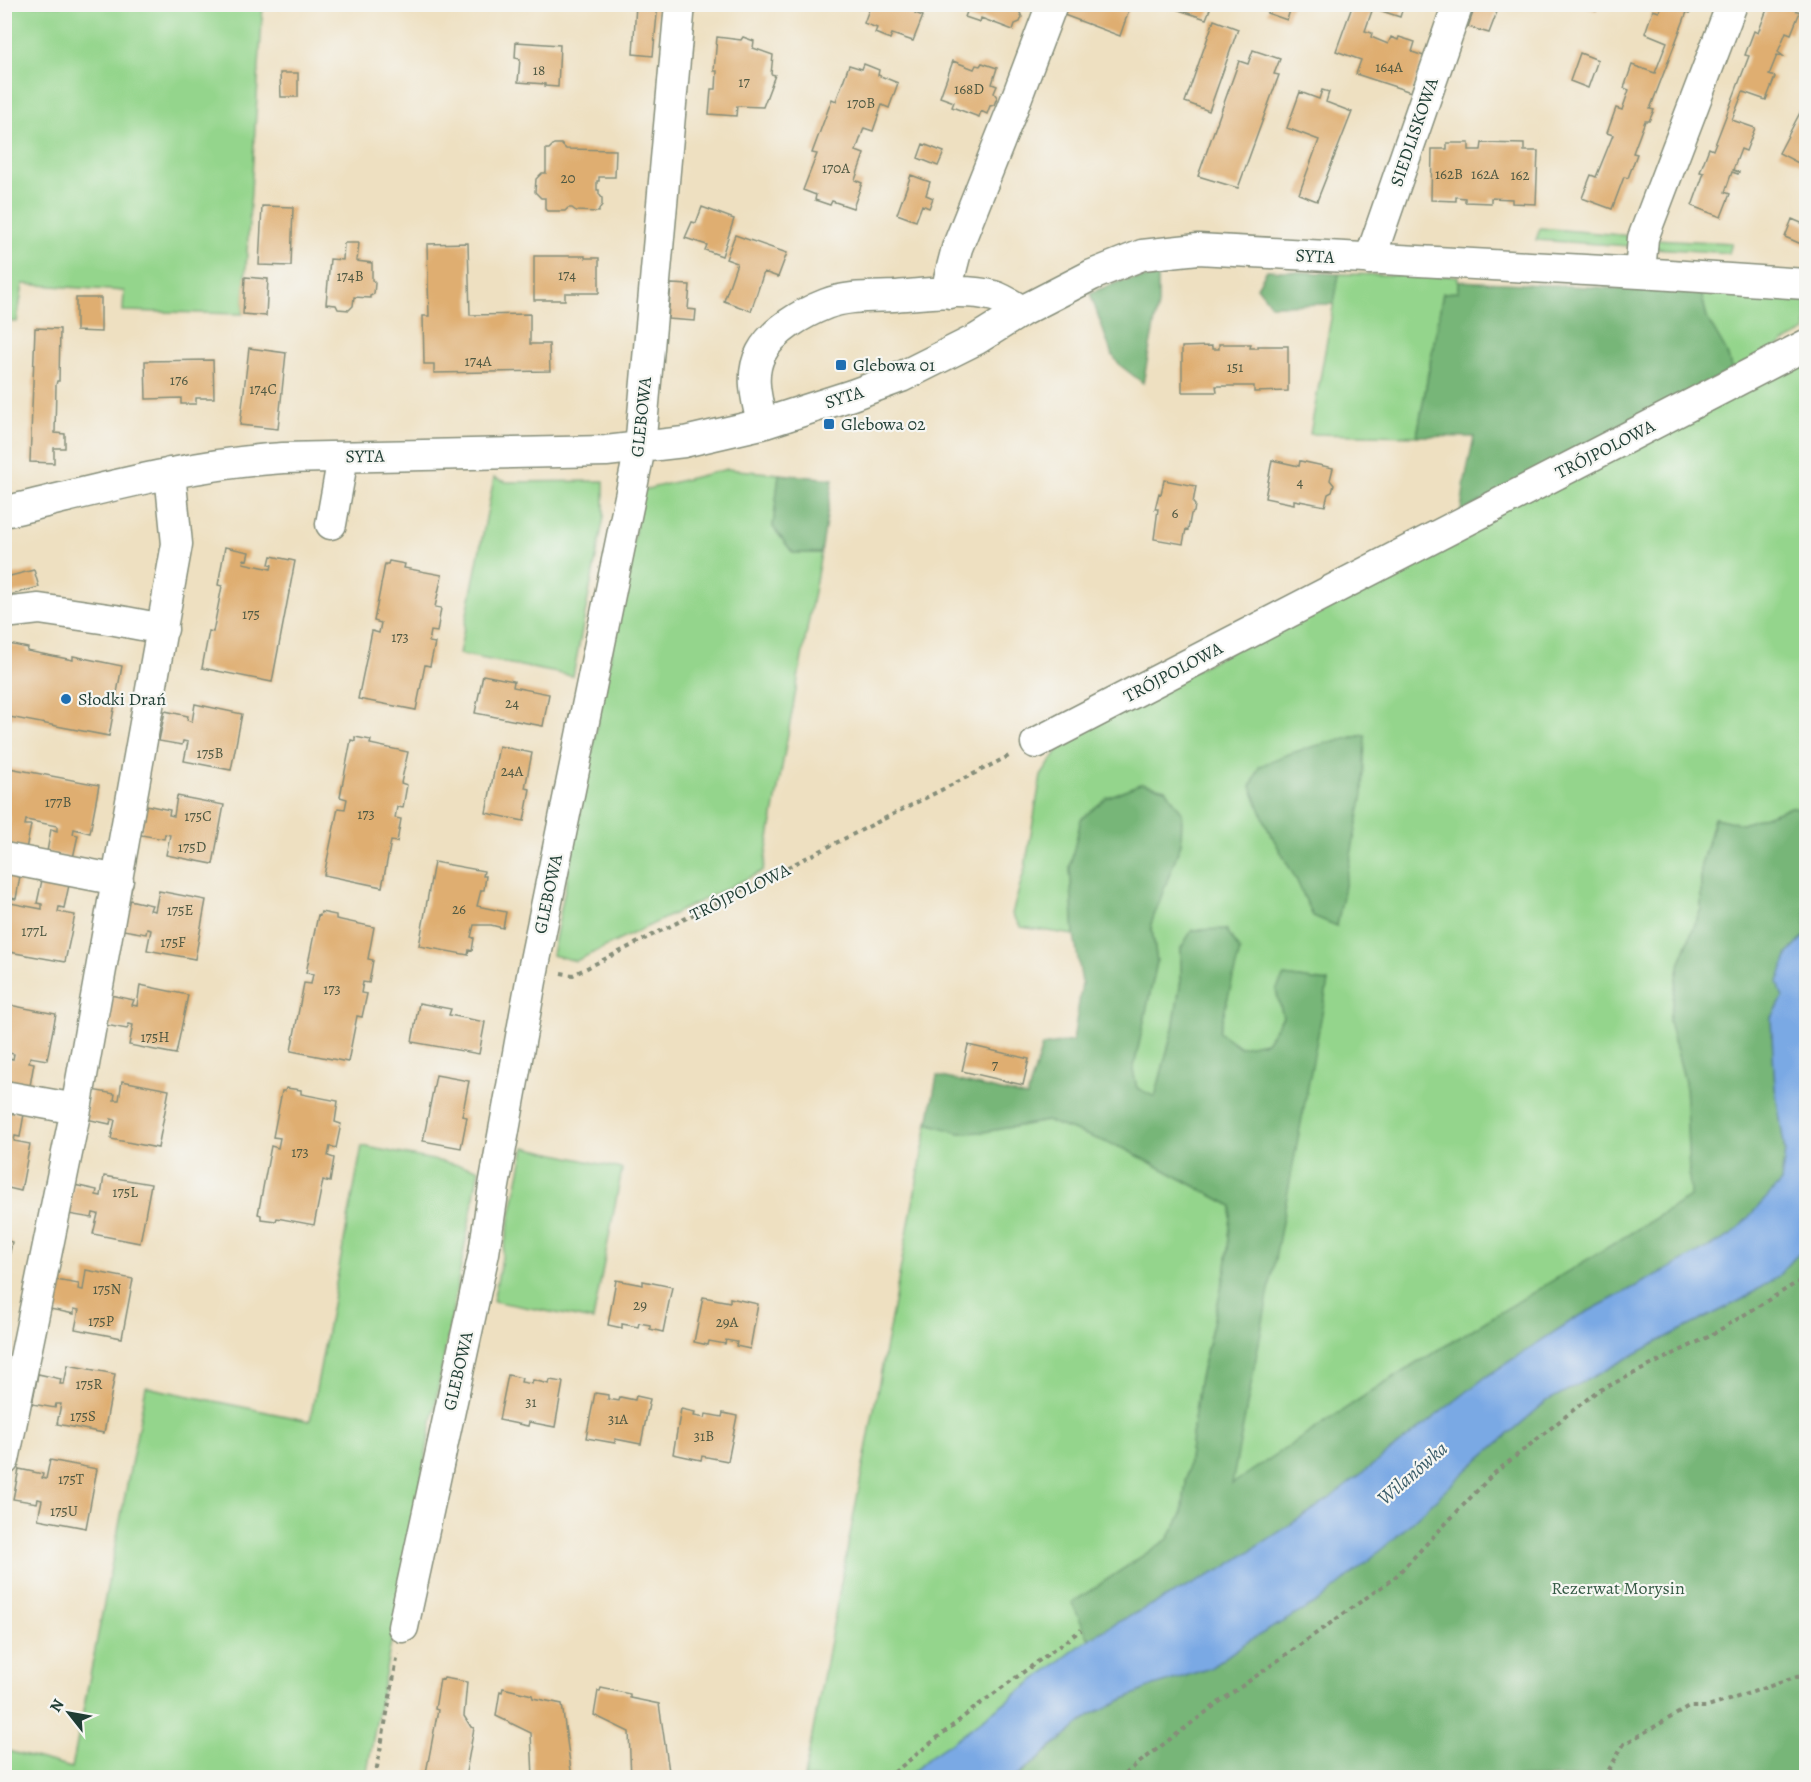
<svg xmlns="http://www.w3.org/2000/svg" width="1811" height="1782" viewBox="0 0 1811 1782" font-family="Alegreya,serif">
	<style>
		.green { fill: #94d58c; stroke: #5a8960; stroke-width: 1.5; fill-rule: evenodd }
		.forest { fill: #77b678; stroke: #4b7a56; stroke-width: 1.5 }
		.water { fill: #7aa9e4; stroke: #4c738c; stroke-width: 1.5 }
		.building { fill: #dfae71 }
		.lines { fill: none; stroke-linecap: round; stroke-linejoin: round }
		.minor-casing { stroke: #868e7a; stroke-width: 33 }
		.path { stroke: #868e7a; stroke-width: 4; stroke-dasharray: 4.5 4.5; stroke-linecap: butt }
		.minor { stroke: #fff; stroke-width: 30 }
		.poi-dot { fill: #1f6fb2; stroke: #f6f6f2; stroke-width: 2 }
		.labels { text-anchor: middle; stroke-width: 4.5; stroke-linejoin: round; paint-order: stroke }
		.number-label { font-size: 15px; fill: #4f5943 }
		.street-label { font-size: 18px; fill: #1f3d34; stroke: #f6f6f2 }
		.poi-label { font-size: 18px; fill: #1f3d34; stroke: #f6f6f2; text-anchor: start }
		.park-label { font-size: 18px; fill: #365b46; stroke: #f6f6f2 }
		.water-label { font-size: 20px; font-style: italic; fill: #3a5d69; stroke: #f6f6f2 }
	</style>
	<rect width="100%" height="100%" fill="#f6f6f2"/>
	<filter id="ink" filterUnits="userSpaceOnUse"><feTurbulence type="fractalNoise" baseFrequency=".0167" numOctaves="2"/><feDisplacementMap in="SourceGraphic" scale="12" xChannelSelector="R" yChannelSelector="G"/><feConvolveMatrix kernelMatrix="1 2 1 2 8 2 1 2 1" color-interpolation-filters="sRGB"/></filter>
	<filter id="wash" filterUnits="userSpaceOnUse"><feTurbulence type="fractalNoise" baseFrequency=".008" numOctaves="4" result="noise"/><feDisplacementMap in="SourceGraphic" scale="24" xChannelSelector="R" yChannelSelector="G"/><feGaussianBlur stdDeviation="1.35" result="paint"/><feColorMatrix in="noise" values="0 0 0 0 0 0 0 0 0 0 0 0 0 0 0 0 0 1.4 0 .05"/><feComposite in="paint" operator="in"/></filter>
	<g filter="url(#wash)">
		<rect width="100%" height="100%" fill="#eee0c1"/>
		<path class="green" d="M4 5H263L243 314 123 311 124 291 23 284 17 322 5 321Z
			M1540 228 1631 236 1629 246 1536 240Z
			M1654 239 1732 243 1729 253 1654 248Z
			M1339 274 1458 276V292L1443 293 1417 436 1310 434Z
			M1701 292 1806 301V331L1732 370 1726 351 1707 318Z
			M1806 350V809L1791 807 1742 824 1714 818 1701 865V909L1680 962 1669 1021 1685 1082 1691 1197 1381 1385 1231 1485 1327 982 1284 976 1276 990 1283 1017 1266 1042 1240 1047 1219 1032 1228 997 1181 948V980L1173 1029 1155 1098 1137 1088 1133 1071 1157 962 1151 924 1181 843 1182 812 1165 789 1070 866 1074 935 1021 927 1012 914 1025 868 1041 776 1067 737ZM1364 735 1337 926 1313 916 1297 881 1268 829 1252 787 1314 748 1337 740Z
			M727 469 779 474 773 527 793 553H821L763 871 576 961 552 955 643 490Z
			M494 478 507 482 604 481V517L573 676 459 654Z
			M1047 1121 1125 1149 1232 1206 1226 1269 1199 1382 1182 1514 1168 1539 1073 1602 1089 1639 955 1740 931 1756 907 1777 804 1778 928 1123 959 1133 984 1132Z
			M362 1146 479 1169 366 1777H5L4 1750 72 1768 146 1387 310 1421Z
			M525 1147 622 1169 593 1320 493 1301Z"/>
		<path class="forest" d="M1267 270 1339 274 1334 304 1271 305 1257 287Z
			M1158 276V305L1143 383 1121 366 1112 355 1090 293 1121 281Z
			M1458 281 1701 292 1707 318 1726 351 1732 370 1461 512 1465 480 1474 437 1417 436 1443 293 1458 292Z
			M779 474 833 479 821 553H793L773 527Z
			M1365 735 1363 794 1337 926 1313 916 1297 881 1268 829 1251 787 1259 767C1288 751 1332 741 1365 735Z
			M1142 783 1165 789 1182 812 1181 843 1151 924 1157 962 1133 1071 1137 1088 1155 1097 1173 1029 1181 980V948L1192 930 1226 929 1240 951 1219 1032 1240 1047 1266 1042 1283 1017 1276 990 1284 976 1328 982 1232 1484 1381 1385 1690 1197 1685 1082 1669 1021 1680 962 1701 909V865L1715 818 1742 824 1791 807 1806 809V935L1788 954 1783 998 1771 1019 1775 1087 1785 1151 1781 1183 1732 1235 1574 1319 1487 1376 1329 1499 1226 1568 1116 1623 1089 1639 1072 1603 1168 1539 1182 1514 1199 1382 1226 1269 1232 1206 1125 1149 1047 1121 984 1132 959 1133 928 1123 937 1076 1027 1097 1042 1046 1073 1041 1082 983 1074 935 1070 866 1081 819 1108 797Z
			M1806 1245V1777L1016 1778 1092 1714 1148 1688 1210 1668 1247 1642 1470 1467 1547 1401 1665 1338 1743 1299 1778 1276Z"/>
		<path class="water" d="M1806 935V1245L1778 1276 1743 1299 1665 1338 1547 1401 1470 1467 1396 1537 1320 1601 1247 1642 1210 1668 1148 1688 1092 1714 1016 1777H907L931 1756 955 1740 1089 1639 1116 1623 1226 1567 1329 1499 1487 1376 1574 1319 1732 1235 1781 1182 1785 1151 1775 1087 1771 1019 1783 998 1778 982 1788 954Z"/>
		<g id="blocks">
			<path class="building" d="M636 4H658L653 56 633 54Z
				M871 4H918L915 13 923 16 913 41 892 34 890 39 875 33 877 28 864 23Z
				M970 4H1023L1020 13 1022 17 1020 22 1015 24 1013 30 981 18 980 22 965 17Z
				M1058 4H1131L1120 36 1056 12Z
				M1178 4H1212L1206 19 1176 9Z
				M1270 4H1292L1287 20 1267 13Z
				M1353 4H1404L1400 17 1373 8 1365 31 1372 33 1371 37 1388 44 1391 37 1398 40 1399 37 1415 42 1412 52 1424 56 1411 92 1356 74 1361 60 1336 51Z
				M1476 4H1500L1489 33 1468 27Z
				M1662 4H1694L1690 13 1687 12 1650 109 1654 110 1649 121H1645L1633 153 1637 154 1628 178 1624 177 1612 209 1582 198 1591 175 1596 177 1613 135 1607 133 1616 108 1622 110 1629 90 1624 88 1632 65 1655 73 1667 42 1645 33 1653 10 1659 12Z
				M1769 4H1780L1800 12 1791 34 1786 32 1778 52 1783 56 1777 55 1769 75 1775 77 1766 100 1743 92 1732 120 1755 128 1746 151 1741 149 1733 170 1739 172 1738 174 1732 172 1725 192 1730 194 1721 217 1692 206 1704 173 1700 172 1709 148 1713 150 1749 56 1745 55 1754 31 1758 33Z
				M1583 5H1599L1596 11Z
				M1214 20 1238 29 1209 111 1185 102Z
				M717 37 741 40 743 37 754 41 753 48 773 55 771 74 775 75 763 107 737 106 736 116 709 114 711 89H716L717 71H714Z
				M516 42 560 45 558 87 545 86V84L518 82 520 59 515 58Z
				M1253 50 1280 59 1274 74 1279 75 1238 188 1198 176 1239 61 1248 64Z
				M1580 53 1598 60 1588 88 1570 81Z
				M953 61 974 69 976 65 980 66 982 63 997 68 992 84 997 86 994 93 997 97 994 105 990 106 987 114 981 111 979 117 952 107 954 102 940 97Z
				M864 64 879 70 878 75 898 83 889 108 882 105 873 131 864 128 856 151 864 154 855 180 862 183 853 208 832 201 830 205 815 200 816 195 803 190 817 154 812 153 832 99 836 101 849 65 862 69Z
				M280 73H298V97H281Z
				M1322 90 1329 92 1326 102 1352 112 1317 201 1299 194 1319 140 1287 128 1300 92 1319 99Z
				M1803 107 1806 109V167L1779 153Z
				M1447 143H1469V150H1481L1482 143 1524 144V151H1538L1536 204 1512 203V199L1491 198V203L1465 202V198L1456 197V201L1431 200 1432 149H1447Z
				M554 144H561L566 149 616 150 615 177H599V181H597V190H599V194L602 198V205L599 209V212L576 211 572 208H568L565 211H547L545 209V198H541L535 192 536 179 542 173H546V149H549Z
				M923 144 944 152 938 166 918 158Z
				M911 175 930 182 926 195 933 198 929 208 922 205 916 221 897 214Z
				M262 206 293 207 291 266 259 265Z
				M702 207 734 219 722 256 705 250 707 245 685 238 692 222 696 223Z
				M1792 219 1806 225V246L1785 237Z
				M735 235 787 253 778 277 764 272 751 311 724 301 737 263 726 259Z
				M344 243H359L357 261 372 263V280L375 283 374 294 370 296V298L354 297 353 306 349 310 338 309 336 305 326 304 330 259 343 260Z
				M468 243 470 315 530 314V344H549L550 371 434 373V364H424L423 316H429L427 244Z
				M534 256H585V258H599V293H565V300H534Z
				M245 277 268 279 266 316 243 314Z
				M671 284 690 285 688 309 696 310 695 321 668 319Z
				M76 298H101V332L76 331Z
				M35 328 60 329 59 381H57L56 385 55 433 65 434V448H54V463L30 462Z
				M1219 344H1251L1250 348H1258V346H1288V391L1254 392V386H1216L1217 392H1182V347L1212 346V349H1219Z
				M249 348 286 353 278 429 240 425Z
				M213 360 214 398H196V404H181V398L146 399 145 361Z
				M1272 460 1299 466 1300 461 1333 468 1330 480 1334 485 1332 492 1328 494 1325 506 1294 500V504L1265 498Z
				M1164 480 1196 486 1193 503 1195 505 1194 512 1191 514 1188 530 1186 529 1183 544 1154 539 1158 509H1155L1159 493 1161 494Z
				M225 547 249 552 247 560 244 559 243 563 271 569 272 565 269 564 271 556 295 561 272 682 202 668 209 631 213 632 222 586 218 585Z
				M389 561 405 564 404 568 442 575 435 607 441 608 437 632 431 631 429 642 435 643 430 666 425 665 416 710 358 699 372 631 379 633 381 623 374 621 385 564H388Z
				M34 570 39 587 10 595 6 577Z
				M4 643 28 648 27 651 73 660V656L122 666 109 736 4 716Z
				M483 675 514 681 513 687 549 694 543 726 475 713Z
				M195 704 242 714 231 770 184 761 188 742 183 741 182 745 159 741 165 711 188 716 187 720 192 722Z
				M355 737 371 740 370 744 408 752 401 783 407 785 403 808 397 807 395 818 401 819 397 842 391 841 382 887 324 875 338 808 345 809 347 799 340 797 351 740 355 741Z
				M499 746 532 753 525 788 530 789 524 821 486 813Z
				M4 767 99 785 90 833 74 829 73 834 78 835 73 858 47 852 51 829 57 831V826L26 820 25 825H31L26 849 4 844V820L9 822 10 817 4 816Z
				M177 796 224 805 213 864 166 855 170 835 165 834 164 839 141 835 146 805 170 810 169 815 174 816Z
				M434 862 484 871 483 876H486L484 890H481L477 906 506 912 503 928 491 925H474L471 937 474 938 472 951 469 950 468 955 419 946Z
				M4 873 20 876 16 899 11 898 10 903 42 909V904L37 903 42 880 69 885 64 908 59 907 58 912 75 915 65 962 4 951Z
				M159 891 206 900 195 959 147 950 151 930 147 929 146 934 123 930 129 900 152 905 150 910 155 911Z
				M321 912 336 915V919L374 927 368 959 373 960 369 983 363 982 361 993 367 994 362 1017 357 1016 348 1062 291 1051 304 983 311 984 313 974 306 973 318 915 320 916Z
				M140 985 188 995 176 1054 129 1045 133 1025 129 1024 127 1029 105 1025 110 995 134 1000 132 1005 137 1006Z
				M419 1003 451 1009 449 1015 485 1022 479 1054 412 1042Z
				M4 1004 56 1014 47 1060 30 1057 29 1062 34 1063 30 1086 4 1081 8 1058 13 1059 14 1054 4 1052Z
				M968 1045 1029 1059 1023 1085 962 1071Z
				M436 1075 469 1081 462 1116 467 1117 461 1148 423 1141Z
				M122 1081 169 1090 158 1148 111 1139 115 1120 111 1119 110 1124 86 1119 92 1090 115 1094 114 1100H119Z
				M286 1088 301 1090V1094L338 1101 335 1122 341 1124 336 1148 330 1146 328 1156 334 1158 330 1182 323 1180 314 1225 277 1218 276 1221 261 1219V1215L258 1214 271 1146 278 1148 280 1138 273 1137 282 1091H285Z
				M4 1110 24 1114 20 1137 15 1136 14 1141 30 1144 21 1191 4 1187Z
				M104 1176 151 1184 140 1243 93 1234 98 1214 93 1213 92 1218 68 1214 74 1185 97 1190 96 1195 101 1196Z
				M4 1240 12 1242 6 1273H4Z
				M86 1270 133 1279 122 1338 75 1329 79 1310 74 1309V1314L50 1309 56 1280 79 1284 78 1289 83 1290Z
				M616 1280 643 1285V1281L672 1287 663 1332 650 1329V1325L639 1323 638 1327 622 1324V1328L608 1325Z
				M703 1297 730 1302V1298L758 1304 750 1349 736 1346 737 1342 726 1340 725 1344 709 1341 708 1345 694 1342Z
				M68 1365 115 1374 104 1433 57 1424 61 1404H56L55 1408 32 1404 38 1374 61 1379 60 1384H64Z
				M508 1375 522 1378 521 1382 532 1384 533 1380 549 1384 550 1380 563 1382 555 1427 529 1422 528 1426 499 1420Z
				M595 1393 608 1395V1399L619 1401 620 1397 635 1400 636 1396 650 1399 641 1444 615 1439V1443L586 1438Z
				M681 1409 695 1412 694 1416 705 1418 706 1414 722 1417 723 1413 737 1416 728 1461 702 1456 701 1460 673 1454Z
				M50 1460 97 1469 86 1528 38 1519 42 1500 38 1499 37 1503 13 1499 19 1469 43 1474 42 1478 46 1479Z
				M444 1678 467 1682 464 1716 471 1727 474 1728 465 1778H425L438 1710 435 1709 440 1679 443 1680Z
				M503 1688 532 1695 533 1698 562 1704 572 1778H533L531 1733 496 1716 500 1691 502 1692Z
				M601 1688 630 1694V1698L659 1704 670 1778H631L629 1732 594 1715 598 1691H600Z"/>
		</g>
	</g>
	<g filter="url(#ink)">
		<use href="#blocks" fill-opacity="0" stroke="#868e7a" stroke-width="1.5"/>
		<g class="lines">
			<defs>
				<path id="minor" d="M1370 259 1458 4
					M1640 273 1643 238 1732 4
					M950 293 949 279 957 248 1012 110 1052 4
					M762 424C757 399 749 376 761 353 773 330 803 313 826 304 846 296 872 297 894 296 923 294 966 288 994 296 1004 299 1013 306 1022 311
					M4 512C97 490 188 464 283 458L606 451 684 442 762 424 852 395 901 377 977 339 1022 311 1092 275 1142 255 1198 249 1640 273 1806 284
					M331 524 343 457
					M4 613 39 609 115 620 163 629
					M1036 743 1806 345
					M4 858 118 880
					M4 1096 76 1109
					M4 1460 76 1109 177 544 170 473
					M403 1627 484 1253 494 1186 533 970 640 448 680 4"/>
			</defs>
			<use href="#minor" class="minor-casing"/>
			<path class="path" d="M561 973 573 975 1011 755
				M375 1778 398 1654
				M887 1778 977 1706 1081 1630
				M1117 1778 1123 1775 1218 1703 1394 1578 1492 1475 1596 1392 1708 1337 1806 1277
				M1604 1778 1624 1744 1689 1707H1708L1806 1674"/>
			<use href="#minor" class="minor"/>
		</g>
	</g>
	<g class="poi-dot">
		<rect x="835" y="359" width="12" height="12" rx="3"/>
		<rect x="823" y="418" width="12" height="12" rx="3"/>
		<circle cx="66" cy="699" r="6"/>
	</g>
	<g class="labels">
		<g class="number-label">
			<text x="1389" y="72">164A</text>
			<text x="539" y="75">18</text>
			<text x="744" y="87">17</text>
			<text x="969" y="94">168D</text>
			<text x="861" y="108">170B</text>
			<text x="836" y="173">170A</text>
			<text x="1449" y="179">162B</text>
			<text x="1485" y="179">162A</text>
			<text x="1520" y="180">162</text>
			<text x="568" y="183">20</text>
			<text x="567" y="280">174</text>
			<text x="350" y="281">174B</text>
			<text x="478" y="366">174A</text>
			<text x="1235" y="372">151</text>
			<text x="179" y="385">176</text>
			<text x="263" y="394">174C</text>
			<text x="1300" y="487">4</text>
			<text x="1175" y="518">6</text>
			<text x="251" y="619">175</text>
			<text x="400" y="642">173</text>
			<text x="512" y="708">24</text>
			<text x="210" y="758">175B</text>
			<text x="512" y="776">24A</text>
			<text x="58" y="807">177B</text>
			<text x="366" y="819">173</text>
			<text x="198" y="821">175C</text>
			<text x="192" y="852">175D</text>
			<text x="459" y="914">26</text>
			<text x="180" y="915">175E</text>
			<text x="34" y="936">177L</text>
			<text x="173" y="947">175F</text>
			<text x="332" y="994">173</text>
			<text x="155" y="1042">175H</text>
			<text x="995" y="1070">7</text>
			<text x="300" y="1157">173</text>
			<text x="125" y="1197">175L</text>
			<text x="107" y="1294">175N</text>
			<text x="640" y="1310">29</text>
			<text x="101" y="1326">175P</text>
			<text x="727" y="1327">29A</text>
			<text x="89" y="1389">175R</text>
			<text x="531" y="1407">31</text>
			<text x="83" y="1421">175S</text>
			<text x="618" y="1424">31A</text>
			<text x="704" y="1441">31B</text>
			<text x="71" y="1484">175T</text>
			<text x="64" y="1516">175U</text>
		</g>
		<g class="street-label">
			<text transform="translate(1414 132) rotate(-71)" y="6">SIEDLISKOWA</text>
			<text transform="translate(1315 256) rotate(3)" y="6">SYTA</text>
			<text transform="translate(844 397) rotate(-18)" y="6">SYTA</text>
			<text transform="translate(641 417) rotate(-84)" y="6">GLEBOWA</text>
			<text transform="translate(1605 449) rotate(-27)" y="6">TRÓJPOLOWA</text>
			<text transform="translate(365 456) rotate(-1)" y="6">SYTA</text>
			<text transform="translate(1173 672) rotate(-28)" y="6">TRÓJPOLOWA</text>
			<text transform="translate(740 892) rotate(-26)" y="6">TRÓJPOLOWA</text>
			<text transform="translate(548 894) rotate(-78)" y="6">GLEBOWA</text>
			<text transform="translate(458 1371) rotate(-77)" y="6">GLEBOWA</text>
		</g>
		<g class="poi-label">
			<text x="853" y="371">Glebowa 01</text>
			<text x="841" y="430">Glebowa 02</text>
			<text x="78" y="705">Słodki Drań</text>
		</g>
		<g class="park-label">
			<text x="1618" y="1594">Rezerwat Morysin</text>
		</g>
		<g class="water-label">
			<text transform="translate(1412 1473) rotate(-41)" y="7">Wilanówka</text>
		</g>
	</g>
	<rect width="1811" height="1782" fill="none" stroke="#f6f6f2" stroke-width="24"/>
	<g transform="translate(69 1713) rotate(301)" stroke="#f6f6f2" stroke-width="4.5" paint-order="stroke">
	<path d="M0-4.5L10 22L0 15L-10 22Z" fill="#1f3d34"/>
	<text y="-9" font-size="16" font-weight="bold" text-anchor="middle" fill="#1f3d34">N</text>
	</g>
</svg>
